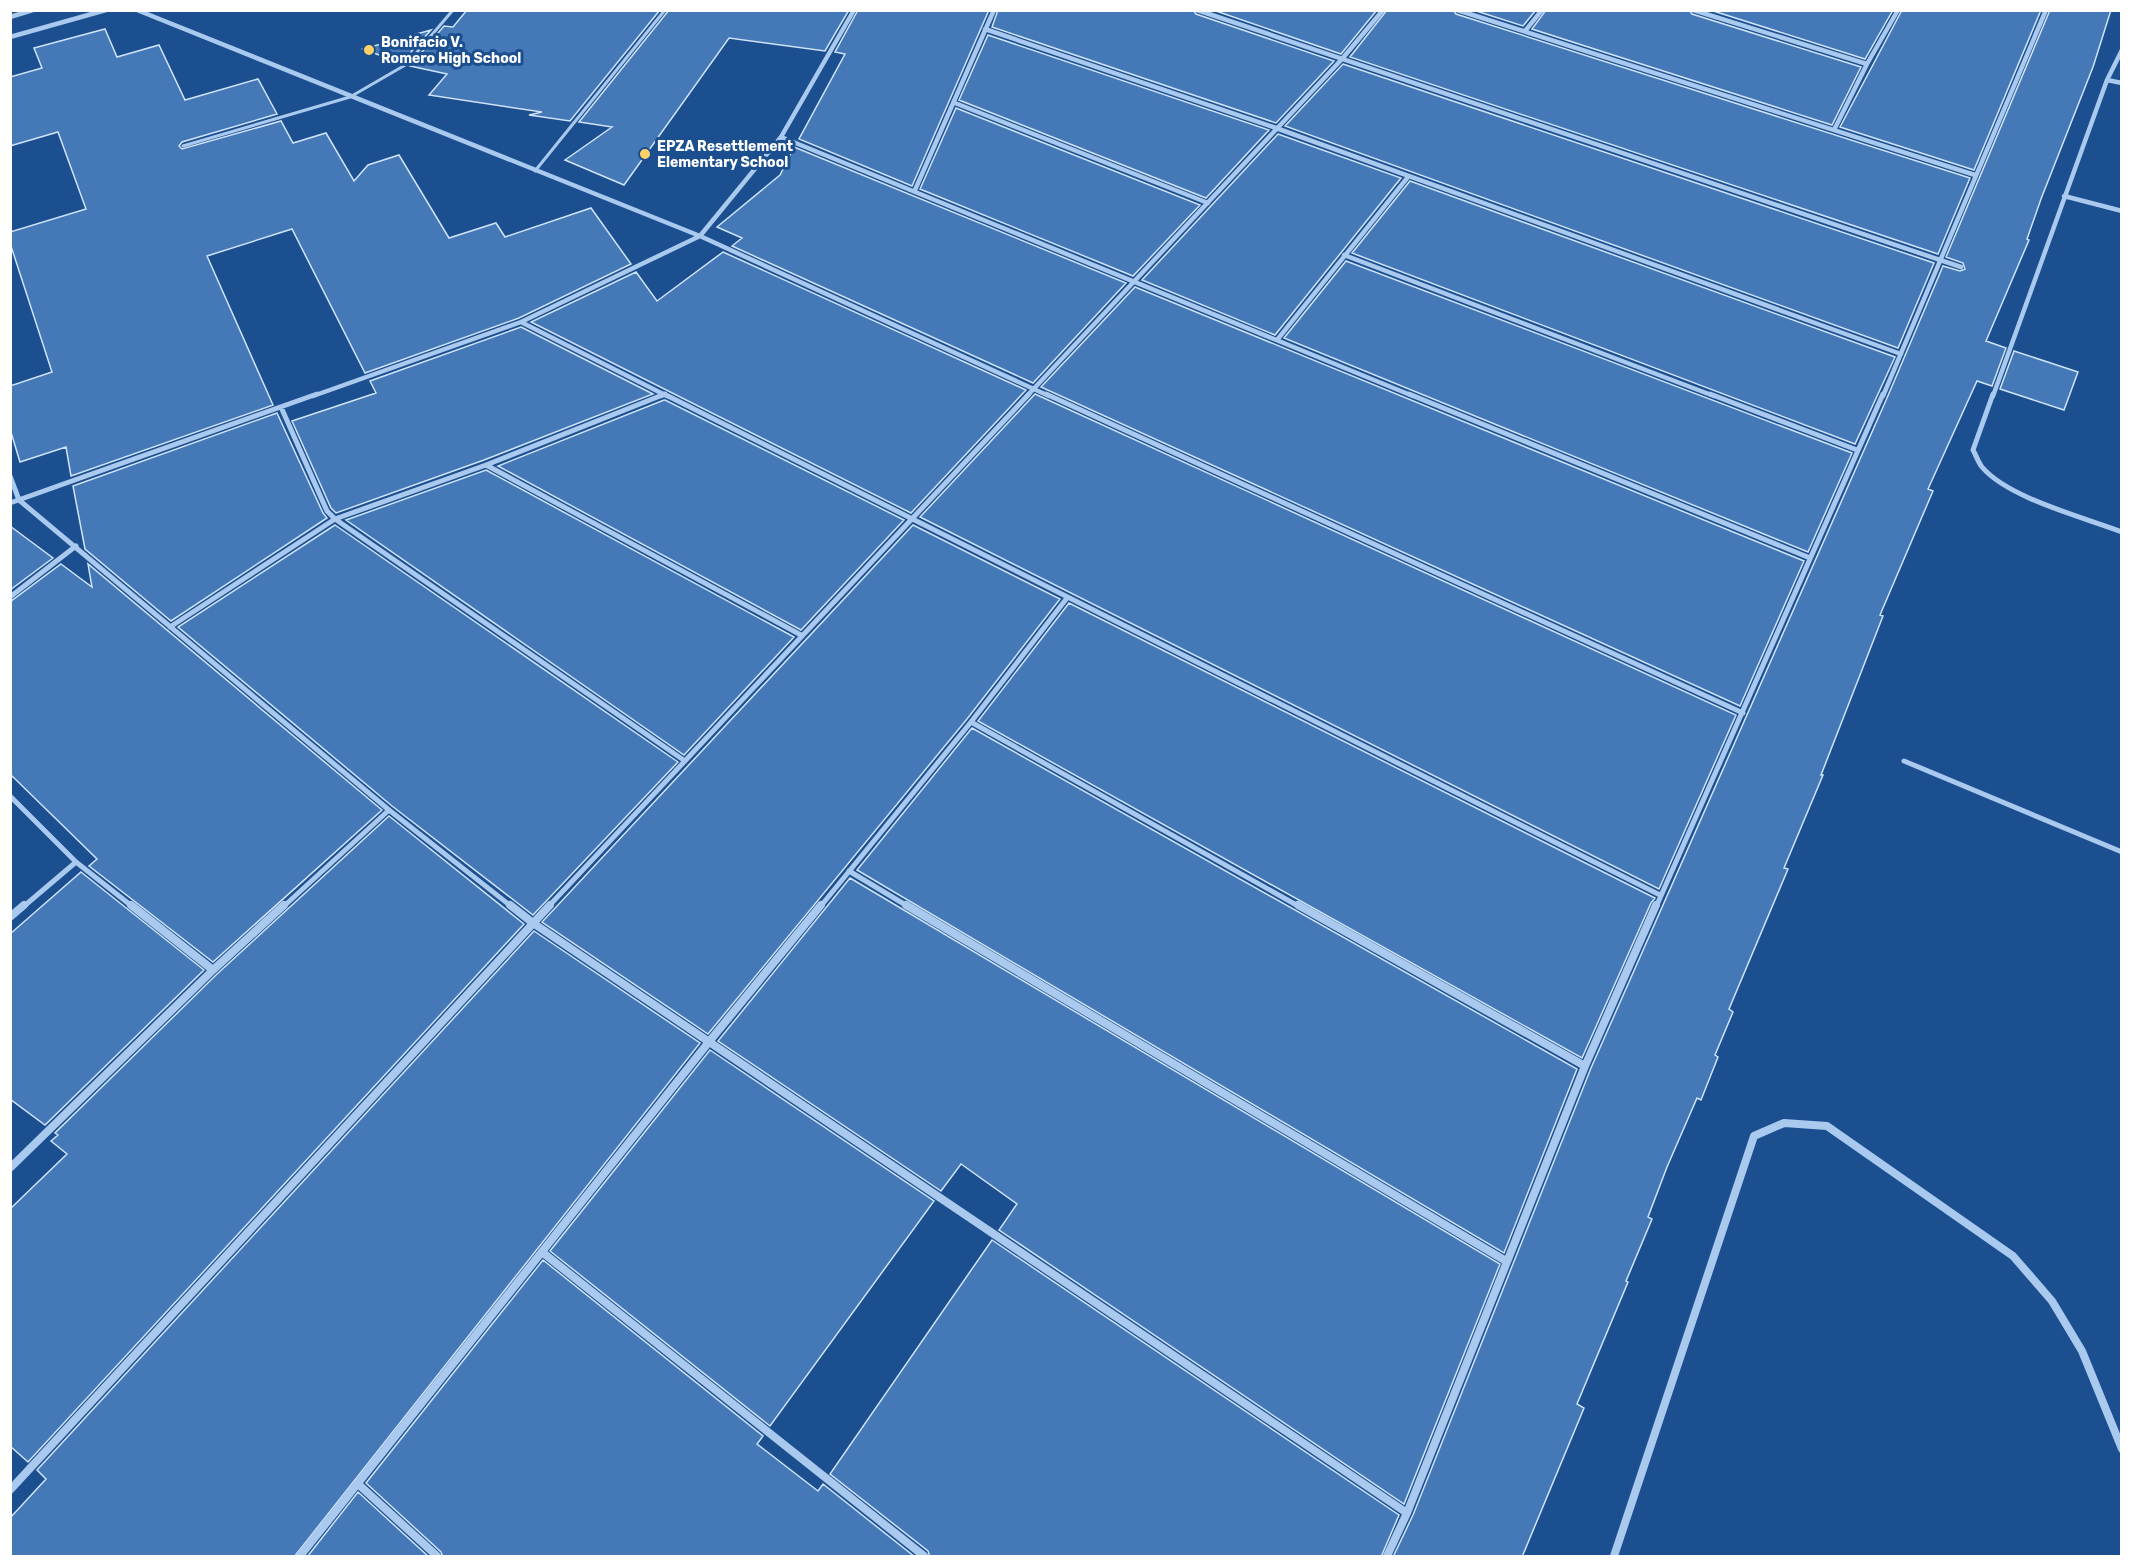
<svg xmlns="http://www.w3.org/2000/svg" width="2132" height="1567" viewBox="0 0 2132 1567" font-family="Rubik,sans-serif">
	<style>
		.building { fill: #4478b7; stroke: #cfe3fa; stroke-width: 1.5 }
		.lines { fill: none; stroke-linecap: round; stroke-linejoin: round }
		.lane { stroke: #a9c9ee; stroke-width: 3 }
		.street-far2 { stroke: #a9c9ee; stroke-width: 4.5 }
		.street-far1 { stroke: #a9c9ee; stroke-width: 5 }
		.street { stroke: #a9c9ee; stroke-width: 8 }
		.poi-dot { fill: #ffd166; stroke: #1b4f8f; stroke-width: 2 }
		.labels { text-anchor: middle; stroke-width: 6; stroke-linejoin: round; paint-order: stroke }
		.far-poi-label { font-size: 14px; font-weight: bold; fill: #fff; stroke: #1b4f8f; text-anchor: start }
	</style>
	<rect width="100%" height="100%" fill="#1b4f8f"/>
	<path class="building" d="M467 10H660L570 121 529 115 542 112 429 95 447 74 410 66 444 26 453 27Z
		M669 10H849L825 51 729 38 624 185 565 160 612 127 579 122Z
		M858 10H989L912 186 799 139 845 54 835 52Z
		M998 10H1193L1196 14 1334 61 1276 123 992 27Z
		M1213 10H1377L1341 54Z
		M1387 10H1453L1456 14 1970 178 1938 254 1350 57Z
		M1473 10H1536L1523 26Z
		M1546 10H1689L1692 14 1861 67 1832 125 1532 29Z
		M1710 10H1893L1865 59Z
		M1902 10H2041L1974 170 1840 127Z
		M2050 10H2111L2093 67 2041 199 2027 239 2029 240 1986 341 2006 348 1992 386 1977 381 1928 489 1933 491 1880 615 1883 616 1821 775H1823L1784 868 1788 869 1729 1009 1733 1012 1715 1055 1718 1057 1701 1100 1697 1098 1667 1167 1648 1217 1652 1219 1626 1281 1628 1282 1577 1404 1584 1408 1522 1557H1393L1413 1515 1591 1068 1887 398 1943 266 1960 271 1965 269 1963 263 1946 257Z
		M105 29 117 57 159 45 185 100 258 79 277 114 182 142 179 146 182 149 281 121 293 143 326 133 354 181 368 165 399 155 449 238 496 223 505 237 591 208 631 264 519 318 365 373 292 229 207 256 273 405 71 476 66 447 20 462 10 429V386L52 372 10 243V232L86 209 58 132 10 146V77L42 68 34 48Z
		M431 30 401 63 363 49Z
		M988 35 1269 130 1206 198 959 100Z
		M1343 64 1934 263 1898 348 1285 126Z
		M956 108 1200 205 1133 276 920 189Z
		M1278 134 1401 178 1275 335 1142 280Z
		M794 147 1126 283 1033 383 732 246 742 238 717 227 780 175Z
		M1410 181 1895 357 1855 444 1352 253Z
		M723 252 1026 390 911 513 531 322 636 272 657 301Z
		M1346 261 1852 453 1808 552 1284 338Z
		M1135 287 1804 561 1740 706 1041 387Z
		M521 327 653 394 484 460 336 513 331 508 292 421 376 393 370 381Z
		M2014 351 2078 372 2064 410 2000 389Z
		M1035 394 1736 715 1659 889 920 517Z
		M664 400H665L904 520 801 630 498 466Z
		M277 413 323 513 327 518 171 621 85 549 73 486Z
		M486 470 794 637 684 755 346 520Z
		M335 525 678 762 533 915 392 806 178 627Z
		M913 525 1060 599 967 719 708 1034 542 922Z
		M10 526 53 558 10 590Z
		M61 564 92 587 88 564 382 810 213 962 89 866 97 859 10 774V602Z
		M1069 603 1655 898 1651 903 1582 1058 978 721Z
		M972 728 1577 1069 1504 1253 857 870Z
		M389 816 524 924 28 1462 10 1446V1209L67 1154 51 1141 58 1135 55 1133 217 974Z
		M81 872 204 970 45 1125 10 1099V934Z
		M850 878 1500 1264 1404 1504 999 1230 1017 1204 961 1164 941 1191 718 1041Z
		M534 931 700 1043 294 1557H10V1518L46 1479 37 1470Z
		M710 1050 934 1201 770 1426 550 1251Z
		M992 1240 1399 1515 1381 1557H930L928 1551 830 1474Z
		M543 1260 763 1436 757 1444 818 1491 823 1484 915 1557H443L441 1552 366 1483Z
		M358 1492 429 1557H307Z"/>
	<g class="lines">
		<path class="lane" d="M183 146 350 97 407 64 453 10
			M535 171 665 10"/>
		<path class="street-far2" d="M137 10 700 236 1049 396
			M1197 10 1961 267
			M1457 10 1975 175
			M1693 10 1867 64
			M10 17 33 10
			M985 29 1276 128 1901 354
			M1525 31 1542 10
			M10 37 106 10
			M2107 80 2122 83
			M955 103 1208 203
			M1834 130 1867 64 1898 10
			M781 137 1413 396
			M915 190 994 10
			M2064 196 2122 211
			M1344 255 1714 396
			M521 322 667 396
			M1277 340 1408 177
			M313 396 521 322 700 236 781 137 854 10
			M661 396 665 394
			M1027 396 1342 59 1383 10
			M1883 396 2046 10
			M1993 396 2107 80 2122 50"/>
		<path class="street-far1" d="M664 394 1660 895
			M1046 394 1743 713
			M1409 394 1810 558
			M1710 394 1857 450
			M1993 394 1973 450C1976 455 1978 462 1982 467 2008 498 2083 517 2122 532
			M281 407 327 511 335 519 685 761
			M486 465 801 635
			M10 476 19 500 389 810 512 907
			M10 503 317 394
			M10 597 76 546
			M170 627 335 519 486 465 665 394
			M971 722 1300 907
			M1904 761 2122 852
			M10 796 76 862 133 907
			M849 871 909 907
			M23 907 76 862
			M283 907 389 810
			M548 907 1029 394
			M820 907 971 722 1067 598
			M1656 907 1883 394"/>
		<path class="street" d="M131 905 213 970
			M510 905 533 923 1407 1513
			M906 905 1506 1261
			M1298 905 1585 1066
			M10 917 24 905
			M10 1168 213 970 284 905
			M542 1252 924 1556
			M358 1484 437 1556
			M10 1490 550 905
			M300 1556 708 1043 821 905
			M1387 1556 1407 1513 1585 1066 1656 905
			M1614 1556 1754 1136 1784 1123 1827 1126 2013 1256 2052 1301 2082 1351 2122 1449"/>
	</g>
	<g class="poi-dot">
		<circle cx="369" cy="50" r="6"/>
		<circle cx="645" cy="154" r="6"/>
	</g>
	<g class="labels">
		<g class="far-poi-label">
			<text x="381" y="47">Bonifacio V.<tspan x="381" dy="16">Romero High School</tspan></text>
			<text x="657" y="151">EPZA Resettlement<tspan x="657" dy="16">Elementary School</tspan></text>
		</g>
	</g>
	<rect width="2132" height="1567" fill="none" stroke="#ffffff" stroke-width="24"/>
</svg>
